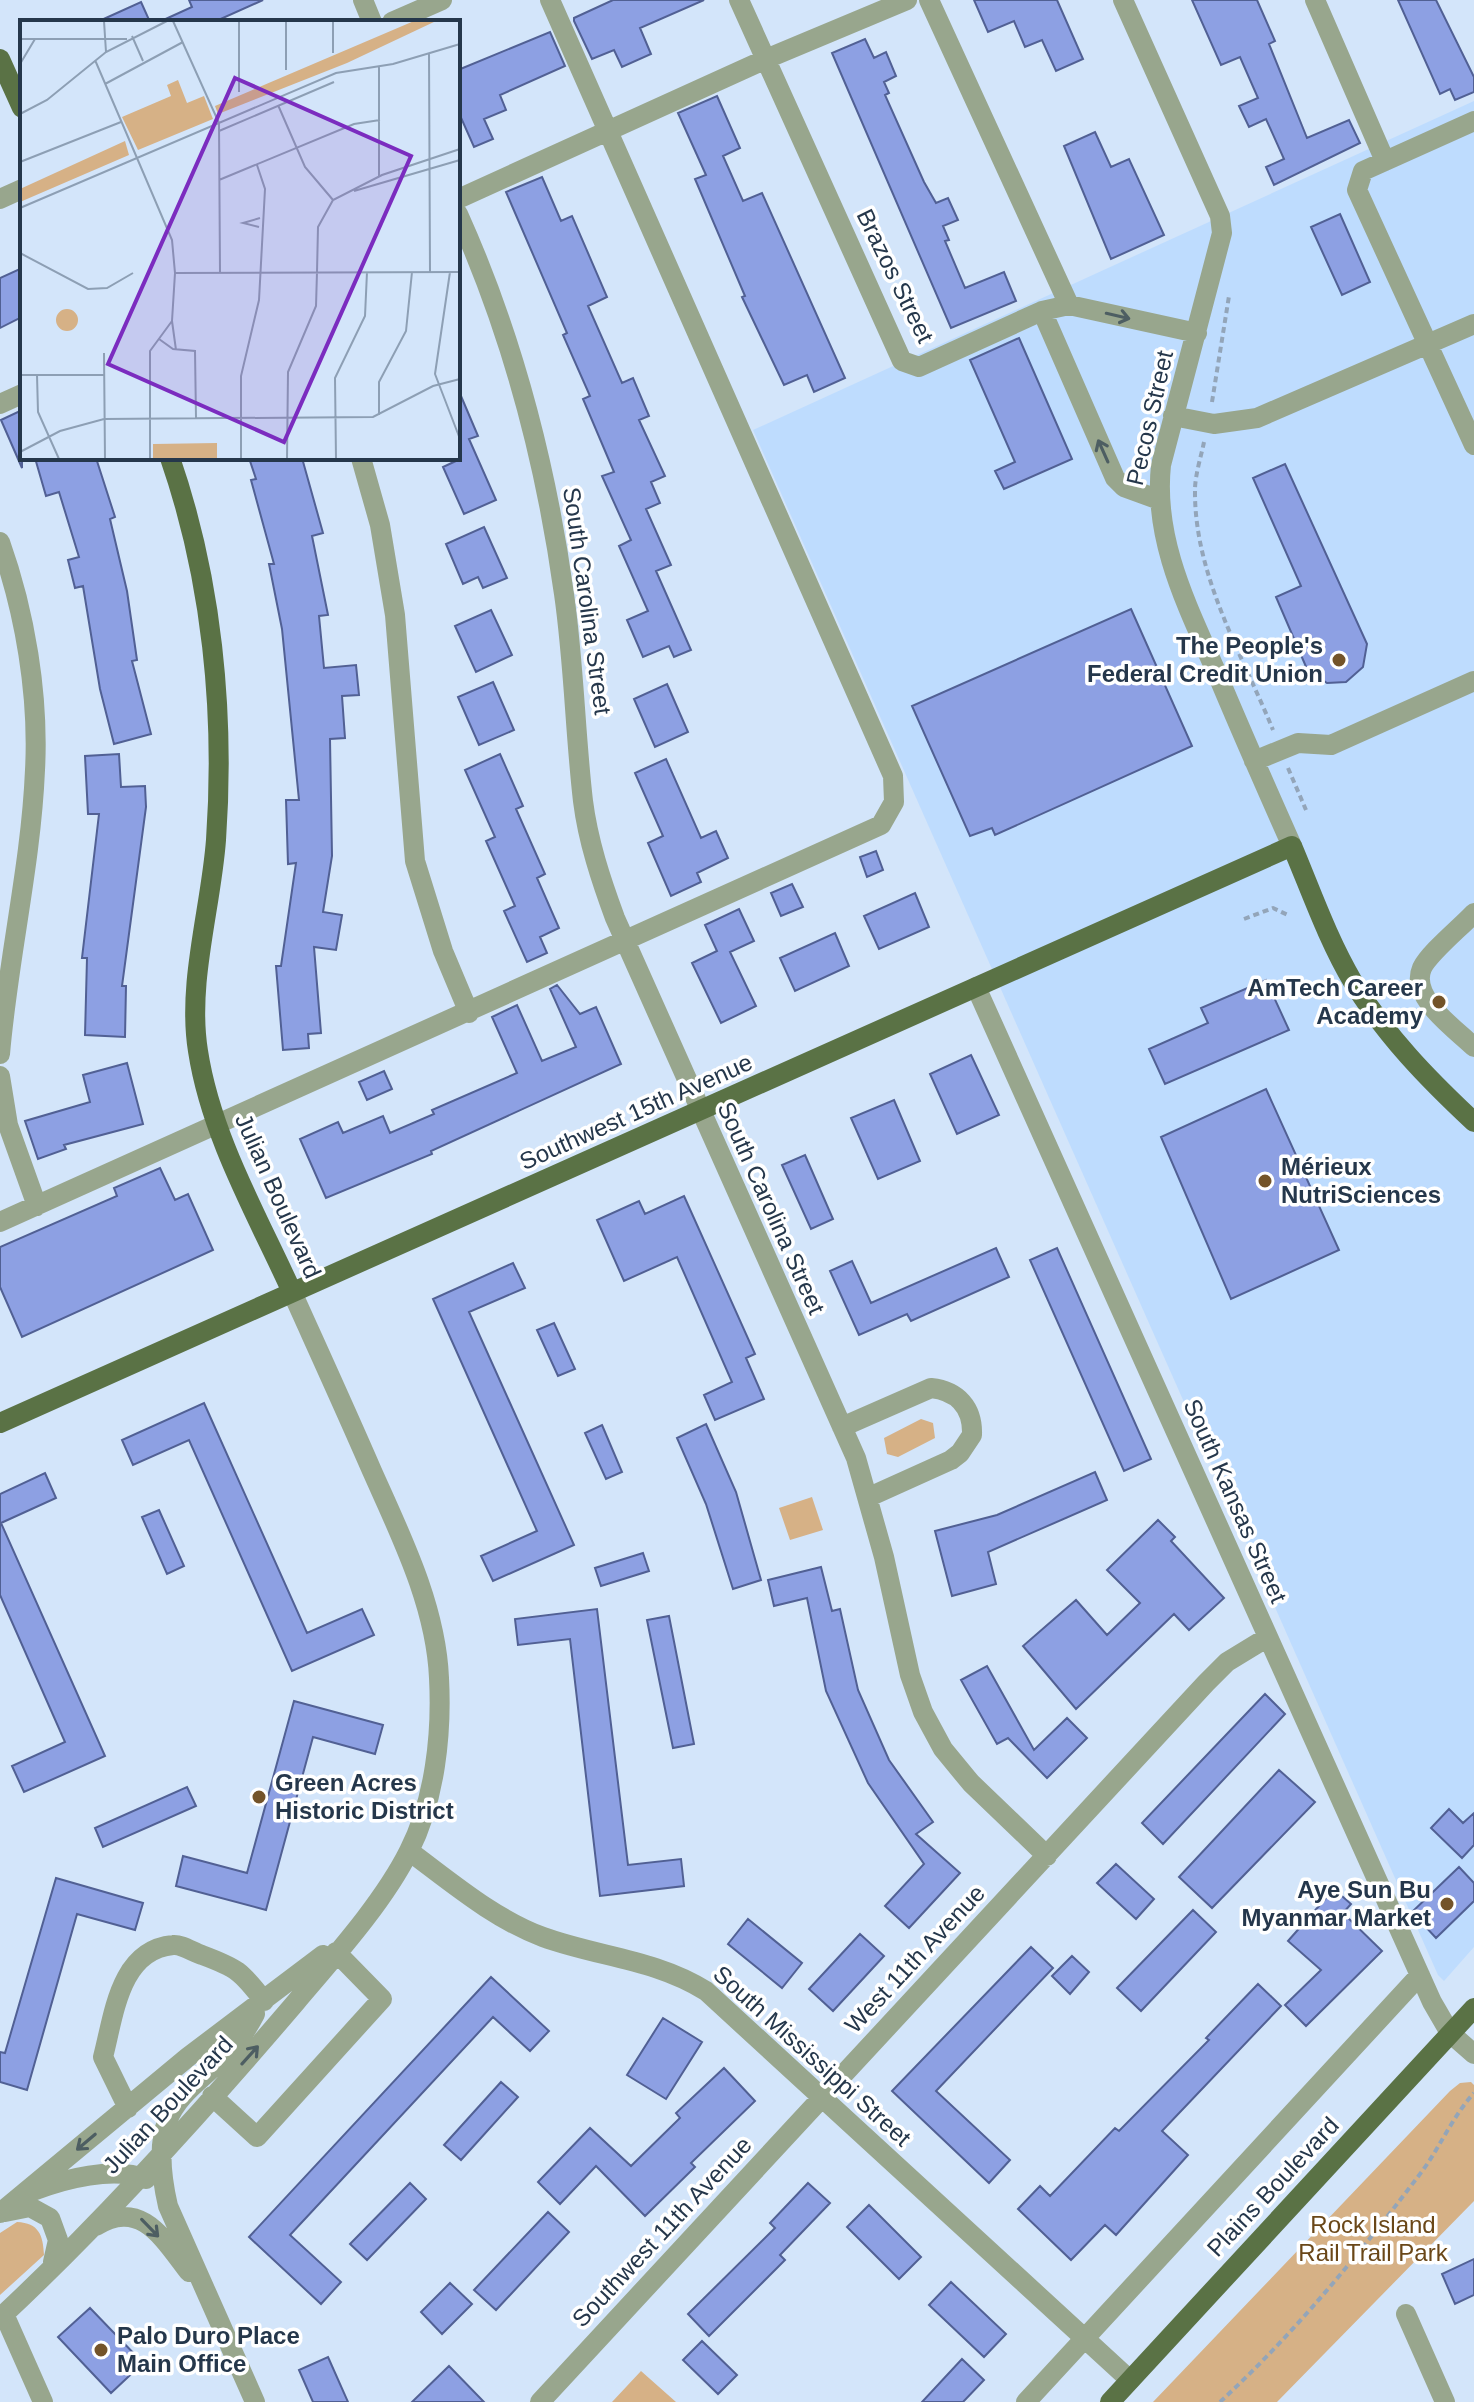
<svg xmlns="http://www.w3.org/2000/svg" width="1474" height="2402" viewBox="0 0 1474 2402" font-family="Helvetica,sans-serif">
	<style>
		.built { fill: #bedcfe }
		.green { fill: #d6b186 }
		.building { fill: #8da0e3; stroke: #516094; stroke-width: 2 }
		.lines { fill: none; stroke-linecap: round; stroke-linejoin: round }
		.path { stroke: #93a5b9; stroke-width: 4; stroke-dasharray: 6 4; stroke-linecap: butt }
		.minor { stroke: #98a68d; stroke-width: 20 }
		.major { stroke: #5a7245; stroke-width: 20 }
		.oneway { stroke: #4d5e62 }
		.poi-dot { fill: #735329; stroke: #fff; stroke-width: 3 }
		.labels { text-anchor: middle; stroke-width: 7; stroke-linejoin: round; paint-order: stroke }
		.street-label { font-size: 24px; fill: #25374b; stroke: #fff }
		.poi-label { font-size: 24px; font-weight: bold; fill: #25374b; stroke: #fff; text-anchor: end }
		.park-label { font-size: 24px; fill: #6a4718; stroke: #fff }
		.inset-road { fill: none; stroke: #8d9fb4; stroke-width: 2 }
		.view { fill: #7b2cbf; fill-opacity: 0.15; stroke: #7b2cbf; stroke-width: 4 }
		.inset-edge { fill: none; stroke: #25374b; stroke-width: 4 }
	</style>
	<rect width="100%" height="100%" fill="#d3e5fa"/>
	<path class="built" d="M1474 101V1947L1444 1981 1438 1975 753 430Z"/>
	<path class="green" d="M921 1419 933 1423 935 1438 898 1457 887 1454 884 1438Z
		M812 1497 823 1530 790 1540 779 1508Z
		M1471 2082 1474 2085V2201L1277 2402H1153L1450 2091 1460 2083Z
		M17 2222C39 2223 43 2235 44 2255L0 2295V2233Z
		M641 2371 676 2402H612Z"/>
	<path class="building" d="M189 0H263L214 22H159L192 7Z
		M613 0H704L640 28 651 54 622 67 614 50 592 59 574 21V18Z
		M974 0H1057L1083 59 1056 71 1042 40 1025 47 1014 21 988 32Z
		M1192 0H1257L1275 41 1269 44 1307 138 1349 120 1360 143 1274 185 1266 167 1284 159 1266 119 1249 127 1239 106 1258 98 1240 57 1221 65Z
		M1398 0H1436L1474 77V92L1455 100 1450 89 1440 94Z
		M141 2 150 22H97Z
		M550 32 565 66 500 95 506 110 484 119 493 139 474 147 458 111V70Z
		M865 39 874 58 886 52 896 76 884 82 889 93 885 95 924 182 936 203 948 198 958 220 943 226 949 240 945 241 965 288 1004 272 1016 301 951 328 832 53Z
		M717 96 740 148 723 156 743 201 762 193 845 378 814 392 807 375 784 385 742 297 745 296 695 179 706 175 678 113Z
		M1095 132 1111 167 1129 159 1164 235 1111 259 1064 146Z
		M542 177 561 221 572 216 607 297 588 306 622 383 633 378 649 416 639 420 665 476 651 482 660 503 646 509 671 565 656 571 691 650 674 657 669 646 643 657 627 620 648 611 619 546 631 540 602 476 614 472 583 399 590 396 563 335 567 333 506 192Z
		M1340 214 1370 282 1342 295 1311 227Z
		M22 268V317L0 328V278Z
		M1019 338 1072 459 1004 489 995 471 1015 462 970 360Z
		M458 389 478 436 469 439 496 500 464 514 443 467 458 460Z
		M22 410V468L1 420Z
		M35 458H96L115 517 110 519 127 591 137 660 132 661 151 734 114 744 100 689 83 586 75 588 68 560 79 557 59 492 46 496Z
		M249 458H302L323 533 312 536 328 615 319 616 324 668 356 665 359 695 342 696 345 738 330 739 332 856 323 912 342 915 336 950 314 947 321 1033 308 1034 309 1048 283 1050 276 966H281L296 863 288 864 286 800H299L282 629 269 564H274L251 480 256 479Z
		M1285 464 1367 644 1363 667 1346 682 1327 683 1307 669 1276 597 1301 586 1253 478Z
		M484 527 507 578 483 588 478 577 463 584 446 544Z
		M1131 609 1192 746 995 835 992 828 970 836 912 706Z
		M491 610 512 655 476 672 455 626Z
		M493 682 514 730 479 745 458 697Z
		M667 684 688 732 655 747 634 699Z
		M119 754 121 787 145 786 146 807 122 986H126L125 1037 85 1035 87 958H82L99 814H88L85 756Z
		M500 754 523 806 516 809 545 874 537 878 559 928 540 937 547 953 527 962 504 911 515 906 486 841 495 837 465 770Z
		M666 759 701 838 716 831 728 858 697 873 701 882 671 896 648 843 663 836 635 773Z
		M876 851 883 870 867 877 860 857Z
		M792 884 803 907 781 916 771 893Z
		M915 893 929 927 879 949 864 916Z
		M739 909 754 941 730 952 756 1006 721 1023 692 963 717 951 705 925Z
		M835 933 849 966 795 991 780 958Z
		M1266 980 1289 1030 1165 1084 1149 1049 1208 1023 1201 1008Z
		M557 985 580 1014 596 1007 621 1064 431 1151 432 1154 326 1198 300 1139 338 1122 343 1133 383 1116 390 1133 434 1114 432 1110 517 1073 492 1017 517 1005 542 1061 576 1047 550 989Z
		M971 1055 999 1115 957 1134 930 1074Z
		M127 1063 143 1124 64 1145 66 1149 38 1159 25 1121 90 1102 83 1075Z
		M384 1071 392 1089 367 1100 359 1082Z
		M1266 1089 1339 1250 1231 1299 1161 1137Z
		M894 1100 920 1161 878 1179 851 1118Z
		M805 1155 833 1219 811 1229 782 1165Z
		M160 1168 175 1200 188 1194 213 1250 22 1337 0 1287V1247L117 1196 114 1188Z
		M684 1196 755 1354 746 1358 764 1399 715 1420 704 1395 732 1382 677 1257 624 1281 597 1220 639 1201 645 1214Z
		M996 1248 1009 1277 911 1321 907 1314 859 1335 830 1271 852 1261 871 1303Z
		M1057 1248 1151 1459 1124 1471 1030 1260Z
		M513 1263 525 1288 469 1312 574 1545 493 1581 481 1556 537 1531 433 1299Z
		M554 1323 575 1369 558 1376 537 1330Z
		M204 1403 307 1633 362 1609 374 1635 292 1671 189 1440 133 1465 122 1440Z
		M706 1424 736 1492 761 1580 733 1589 706 1504 677 1438Z
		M602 1425 622 1472 606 1479 585 1433Z
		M1095 1472 1107 1500 988 1552 996 1584 952 1596 935 1531 997 1515Z
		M45 1473 56 1498 1 1523 105 1756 24 1792 12 1766 65 1742 0 1595V1494Z
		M159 1510 184 1566 167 1574 142 1517Z
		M1158 1520 1175 1537 1171 1541 1224 1598 1189 1630 1174 1614 1076 1709 1023 1646 1076 1600 1107 1635 1140 1603 1107 1570Z
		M643 1553 649 1571 601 1586 595 1568Z
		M821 1567 832 1611 840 1609 858 1690 889 1760 933 1822 916 1834 960 1873 909 1928 885 1906 924 1864 868 1783 826 1691 807 1598 774 1606 768 1580Z
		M597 1609 628 1865 681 1859 684 1886 600 1896 570 1639 518 1645 515 1619Z
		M669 1616 694 1744 673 1748 647 1620Z
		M987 1666 1034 1750 1067 1718 1087 1738 1047 1778 1008 1738 997 1744 961 1680Z
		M1265 1694 1285 1714 1163 1844 1142 1823Z
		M294 1701 383 1725 375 1754 313 1737 266 1910 176 1886 183 1856 247 1873Z
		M1279 1770 1315 1802 1212 1908 1179 1877Z
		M187 1787 196 1806 103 1847 95 1828Z
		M1449 1809 1463 1823 1474 1813V1845L1462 1858 1431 1828Z
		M1116 1864 1154 1899 1136 1919 1097 1883Z
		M1459 1867 1474 1883V1901L1436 1938 1412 1912Z
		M56 1878 143 1903 135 1930 77 1914 27 2090 0 2082V2052L5 2053Z
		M1334 1889 1351 1904 1343 1913 1382 1951 1306 2026 1285 2005 1321 1970 1288 1941Z
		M1193 1910 1216 1932 1141 2011 1117 1988Z
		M748 1919 802 1963 782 1988 728 1944Z
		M860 1934 884 1956 833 2011 809 1989Z
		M1031 1947 1053 1968 936 2091 1010 2160 989 2183 892 2091Z
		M1072 1956 1089 1972 1070 1994 1052 1976Z
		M491 1977 549 2031 530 2051 493 2017 290 2235 341 2282 321 2304 249 2237Z
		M1258 1984 1281 2006 1162 2131 1188 2155 1116 2235 1105 2225 1071 2260 1018 2209 1040 2186 1050 2196 1115 2128 1119 2131 1209 2040 1206 2038Z
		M663 2018 702 2042 666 2099 627 2075Z
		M724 2068 755 2101 691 2163 695 2167 645 2216 596 2166 560 2204 538 2182 590 2128 631 2166 680 2118 676 2113Z
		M501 2082 518 2097 461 2160 444 2145Z
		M410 2183 426 2199 367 2260 350 2244Z
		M808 2183 830 2203 780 2255 785 2260 709 2336 688 2314 775 2228 770 2223Z
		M869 2205 921 2257 899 2279 847 2227Z
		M548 2212 569 2232 496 2310 474 2290Z
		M1474 2259V2295L1455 2304 1442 2274Z
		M951 2282 1006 2334 984 2357 929 2305Z
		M450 2283 472 2304 442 2334 421 2312Z
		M90 2308 143 2363 111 2393 58 2337Z
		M702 2341 737 2375 718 2394 683 2360Z
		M328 2357 348 2402H313L299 2370Z
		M962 2359 984 2380 963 2402H922Z
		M449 2366 484 2402H412Z"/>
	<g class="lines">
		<path class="path" d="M1212 402 1229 296
			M1204 442C1201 457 1195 475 1195 490 1194 575 1242 654 1273 730
			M1288 768 1306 810
			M1244 919 1273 908 1290 916
			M1220 2402C1296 2332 1361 2252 1423 2170 1441 2145 1453 2116 1474 2093"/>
		<path class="minor" d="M363 0 372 22
			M739 0 902 361 919 367 1042 311 1069 305 1197 333
			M929 0 1069 305
			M1123 0 1220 216 1222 233 1161 465C1153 541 1188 607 1218 676 1242 733 1267 790 1292 846
			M1315 0 1385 161
			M392 22 442 0
			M1474 121 1363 171 1357 190 1474 445
			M0 199 22 189
			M458 199 766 59 907 0
			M458 214C512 334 546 464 564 594 574 663 575 732 583 801 588 841 601 880 615 918L856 1458 884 1557 910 1675 923 1712 943 1749 971 1783 1047 1856
			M1042 311 1115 478 1124 487 1157 499
			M0 404 22 394
			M1173 416 1214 424 1257 418 1474 324
			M361 458 380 525 395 615 415 861 443 951 469 1013
			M0 542C25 612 39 695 35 770 31 865 8 959 0 1054
			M1254 761 1298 743 1331 745 1474 681
			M1474 913C1461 927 1429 953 1422 968 1409 998 1457 1030 1474 1047
			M976 987 1432 2002 1450 2033 1474 2054
			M0 1076 8 1125 37 1206
			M0 1222 881 825 894 802 893 776 550 0
			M842 1427 931 1388C958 1391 973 1408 972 1435L960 1453 951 1460 869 1497
			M409 1851C451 1882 494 1919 543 1937 598 1957 655 1959 706 1991L1130 2380
			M212 2096 257 2137 382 1999 336 1952
			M128 2108 103 2057C114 2016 119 1950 173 1945 181 1944 193 1952 202 1955 237 1968 241 1971 264 2001
			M33 2191C64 2179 114 2166 146 2179
			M5 2212 30 2207 50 2218 58 2240 53 2262
			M0 2213 188 2057 323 1955
			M96 2226C141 2199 162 2237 189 2272
			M4 2314 43 2402
			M1406 2314 1445 2402
			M0 2318C105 2220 203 2111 296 2002 334 1957 383 1903 409 1851 435 1800 442 1734 439 1678 436 1606 401 1536 372 1471 346 1411 319 1352 292 1292
			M255 2402 168 2206C139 2080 212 2098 255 2014
			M540 2402 1206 1683 1227 1662 1268 1637
			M1026 2402 1420 1975"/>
		<path class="major" d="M0 59 22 108
			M170 458C212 579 225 712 216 840 211 908 187 983 198 1051 211 1136 257 1215 292 1292
			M0 1423 1292 846C1311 891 1328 940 1353 982 1386 1036 1428 1079 1474 1122
			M1110 2402 1474 2008"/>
	</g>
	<defs><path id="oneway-shaft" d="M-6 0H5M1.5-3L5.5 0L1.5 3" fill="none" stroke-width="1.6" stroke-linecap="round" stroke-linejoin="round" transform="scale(2)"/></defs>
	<g class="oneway">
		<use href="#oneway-shaft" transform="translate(1118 316) rotate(13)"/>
		<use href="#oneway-shaft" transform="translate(1103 451) rotate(-114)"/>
		<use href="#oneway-shaft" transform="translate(250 2055) rotate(-48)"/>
		<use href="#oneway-shaft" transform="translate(86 2142) rotate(140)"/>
		<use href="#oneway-shaft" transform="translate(150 2228) rotate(46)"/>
	</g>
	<g class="poi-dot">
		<circle cx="1339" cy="660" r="8"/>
		<circle cx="1439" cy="1002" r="8"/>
		<circle cx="1265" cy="1181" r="8"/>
		<circle cx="259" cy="1797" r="8"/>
		<circle cx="1447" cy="1904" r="8"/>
		<circle cx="101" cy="2350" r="8"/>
	</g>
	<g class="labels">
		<g class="street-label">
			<text transform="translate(895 276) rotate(64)" y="8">Brazos Street</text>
			<text transform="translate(1150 418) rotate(-77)" y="8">Pecos Street</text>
			<text transform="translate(587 601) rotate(82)" y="8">South Carolina Street</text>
			<text transform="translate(636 1112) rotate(-24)" y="8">Southwest 15th Avenue</text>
			<text transform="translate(278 1196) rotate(66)" y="8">Julian Boulevard</text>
			<text transform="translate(771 1208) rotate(66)" y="8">South Carolina Street</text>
			<text transform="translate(1235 1501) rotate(66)" y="8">South Kansas Street</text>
			<text transform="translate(915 1959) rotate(-47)" y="8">West 11th Avenue</text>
			<text transform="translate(812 2056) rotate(42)" y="8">South Mississippi Street</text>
			<text transform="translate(168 2105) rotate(-47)" y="8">Julian Boulevard</text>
			<text transform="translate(1273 2187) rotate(-47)" y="8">Plains Boulevard</text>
			<text transform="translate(662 2232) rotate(-47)" y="8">Southwest 11th Avenue</text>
		</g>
		<g class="poi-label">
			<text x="1323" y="654">The People's<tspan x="1323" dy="28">Federal Credit Union</tspan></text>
			<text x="1423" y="996">AmTech Career<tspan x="1423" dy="28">Academy</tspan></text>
			<text x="1281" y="1175" text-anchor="start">Mérieux<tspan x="1281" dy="28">NutriSciences</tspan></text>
			<text x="275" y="1791" text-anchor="start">Green Acres<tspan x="275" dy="28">Historic District</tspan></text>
			<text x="1431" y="1898">Aye Sun Bu<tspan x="1431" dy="28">Myanmar Market</tspan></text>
			<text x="117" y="2344" text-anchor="start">Palo Duro Place<tspan x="117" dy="28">Main Office</tspan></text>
		</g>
		<g class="park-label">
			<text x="1373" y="2233">Rock Island<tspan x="1373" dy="28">Rail Trail Park</tspan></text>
		</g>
	</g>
	<g transform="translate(20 20)">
		<rect width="440" height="440" fill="#d3e5fa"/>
		<path d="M394 1H416L327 43 198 94 195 86ZM158 60 167 83 184 76 193 99 118 130 102 97 151 76 147 65ZM105 121 109 135 0 182V169ZM36 300a11 11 0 1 1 22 0a11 11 0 1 1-22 0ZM197 423V439H133V424Z" fill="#d6b186"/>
		<path class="inset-road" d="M84 1 86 32M153 1 199 103 200 252M219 1V72M266 1V50M313 1V33M112 16 123 41M0 19H107M409 33 410 252M75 40 117 138M0 44 15 19M85 64 163 22M258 85 285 147 313 180M0 94 27 80 86 32 147 1M199 111 314 62M117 138 152 220 155 253 440 252M0 142 101 102M359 156V46M199 160 334 104 360 100M334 171 440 140M0 188 316 53 373 44 440 24M239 207 223 203 240 198M0 233 68 269 87 268 113 253M297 252 298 207 313 180 362 155 440 129M430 252 415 354 440 419M152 301 156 330M139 319 153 329 175 331 176 398M84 333 85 439M0 355H84M17 355 18 392 39 439M359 395V362L386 311 392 252M0 432 40 411 84 399 353 397 413 366 440 359M130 439V331L152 301 155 253M221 439V356L239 280 245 169 237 145M267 439 268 352 296 286 297 252M316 439 315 358 345 296 347 252"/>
		<path class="view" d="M215 58 391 136 264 422 88 344Z"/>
		<rect width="440" height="440" class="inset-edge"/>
	</g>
</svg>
